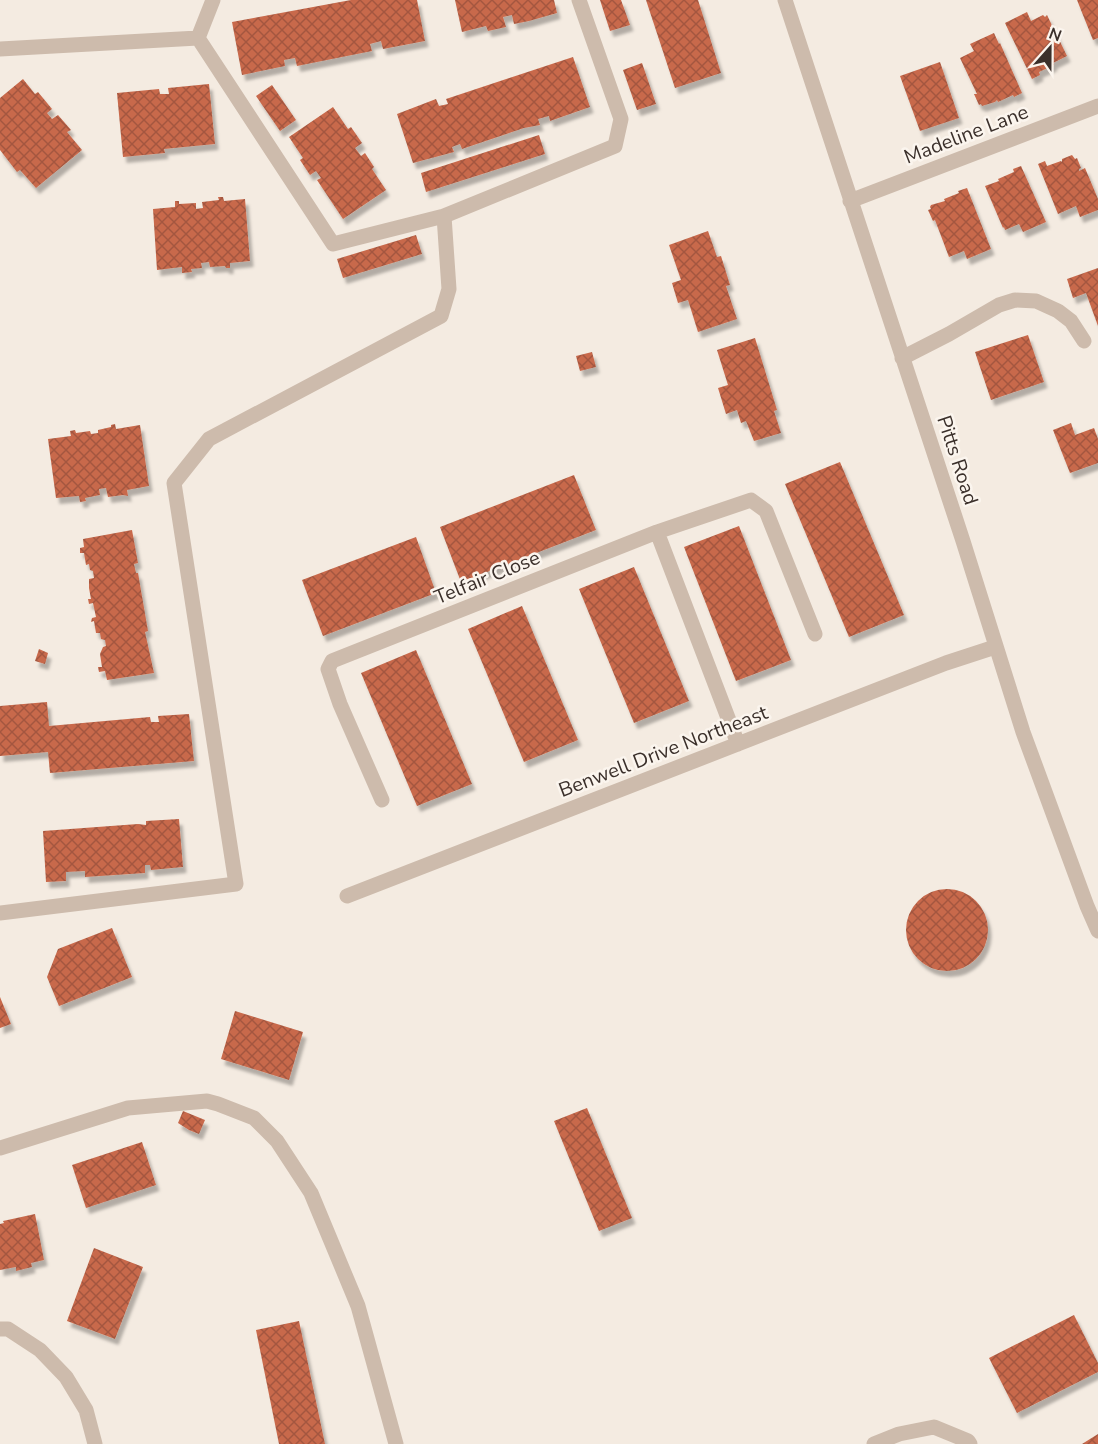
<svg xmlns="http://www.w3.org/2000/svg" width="1098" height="1444" viewBox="0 0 1098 1444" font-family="'Nunito Sans',sans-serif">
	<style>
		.building { fill: url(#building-cross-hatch); filter: url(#shadow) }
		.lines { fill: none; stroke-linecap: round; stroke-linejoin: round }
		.minor { stroke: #cdbbac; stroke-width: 15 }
		.labels { text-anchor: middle; stroke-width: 5; stroke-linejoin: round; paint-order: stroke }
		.street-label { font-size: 20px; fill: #3b302b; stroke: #fbf5ee }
	</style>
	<defs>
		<pattern id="building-cross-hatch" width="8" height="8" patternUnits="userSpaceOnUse" patternTransform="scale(1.5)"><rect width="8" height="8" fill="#c8694b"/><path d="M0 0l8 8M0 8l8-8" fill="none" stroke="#a4573f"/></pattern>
		<filter id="shadow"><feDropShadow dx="3.5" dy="6" stdDeviation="1.5" flood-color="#0004"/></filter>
	</defs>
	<rect width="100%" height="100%" fill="#f4ebe1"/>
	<path class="building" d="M351 0H417L425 41 383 49 381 41 370 44 372 51 297 66 295 58 284 60 285 66 242 75 232 22Z
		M455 0H554L557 13 529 21 514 24 512 15 503 17 506 27 488 31 486 26 462 32Z
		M600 0H621L630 25 610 31Z
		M646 0H698L721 73 675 88Z
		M1077 0H1098V38L1093 40Z
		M1027 12 1031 21 1043 15 1045 17 1047 15 1067 56 1053 63 1054 65 1039 72 1040 75 1032 79 1005 23Z
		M994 33 999 44 1000 43 1022 93 1014 97 1013 95 998 102 997 100 995 102 982 106 981 104 979 105 974 94H977L960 58 974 51 970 44Z
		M573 57 590 107 550 121 549 116 538 119 540 125 524 128 462 149 460 144 452 147 454 152 413 163 397 114 436 99 439 106 448 104 446 99Z
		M940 62 959 118 920 131 900 76Z
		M642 63 656 104 637 110 623 70Z
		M23 79 35 94 38 92 52 109 47 113 52 119 58 115 71 130 67 132 82 150 36 188 20 170 17 172 0 150V98Z
		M209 84 215 144 164 149 165 153 123 157 117 93 159 89 160 94H169L168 88Z
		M272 85 296 120 280 131 256 96Z
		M333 107 348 129 351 127 362 143 355 148 361 156 365 153 374 167 372 169 386 190 343 219 317 180 321 178 316 171 310 175 300 160 303 158 289 137Z
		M539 135 545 154 426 192 421 173Z
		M1072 155 1075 159 1077 158 1081 168 1079 169V171L1085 168 1098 199V210L1080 217 1076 206 1058 214 1038 164 1045 161 1047 166 1061 161 1062 162V159Z
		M1021 166 1046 222 1023 232 1019 224 1005 230 1004 227 1003 228 985 186 999 181 998 179 1014 172 1013 169Z
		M967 188 991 249 967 259 964 251 949 257 935 220 933 221 928 210 931 209 930 207 931 205 945 201 944 199 959 193 958 191Z
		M218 197H223L224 201 245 199 250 261 230 263V268H226L225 266 210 267 209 262 201 263 202 268 191 269 192 272 182 273V267L157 270 153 209 175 207V201H179V204L196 203V209L203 208 202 202 219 200Z
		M708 231 717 257 721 256 730 285 726 286 737 319 698 332 688 300 678 303 672 283 681 280 669 245Z
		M416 235 422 254 343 278 337 259Z
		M1098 268V326L1086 293 1073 298 1067 279Z
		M1028 335 1044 382 991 400 975 352Z
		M755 338 777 410 774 411 781 433 754 441 746 421 741 423 737 410 726 414 718 388 728 385 717 350Z
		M592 352 596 367 580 371 576 356Z
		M1071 423 1075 435 1094 428 1098 439V463L1070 473 1053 430Z
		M115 424 116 429 140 425 149 486 127 490 128 496 123 495 108 497 106 488 99 489 100 495 85 498 86 501 80 502 79 496 56 498 48 439 71 436 70 431 75 430 76 433 90 431 91 434 98 433V430L111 427V425Z
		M840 462 904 615 849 637 785 484Z
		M574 475 596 530 461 582 440 527Z
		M739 526 791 660 736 681 684 547Z
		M132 530 138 563 134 564 136 573H138L148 631 145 632 154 673 107 680 105 671 99 672 98 667H102L100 654 103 647 106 646 105 640 101 639 100 633H96L94 621 91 622 92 618 96 617 93 603 89 604 88 599H91L89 588V579L94 578 93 571 90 570 89 564 86 565 84 553H80V548L84 547 83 539Z
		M416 537 436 593 323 636 302 580Z
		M634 567 689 701 634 723 579 589Z
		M522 606 578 740 524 762 468 629Z
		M39 649 48 653 45 664 35 661Z
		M416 650 472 784 417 806 361 673Z
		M47 702 49 726 150 717 151 722H159L158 716 189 714 194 761 50 773 48 752 0 756V706Z
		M179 819 183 867 151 870 150 865H145V873L85 877V871L66 872V881L46 882 43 831 138 824 146 825V821Z
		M906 930a41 41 0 1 1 82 0a41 41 0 1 1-82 0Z
		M112 928 132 977 59 1006 47 977 58 949Z
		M0 997 11 1024 0 1028Z
		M235 1011 303 1032 289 1080 221 1059Z
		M587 1108 632 1218 599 1231 554 1121Z
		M183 1111 205 1120 199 1134 189 1130 178 1123Z
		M142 1142 156 1185 86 1208 72 1165Z
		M35 1214 44 1260 31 1263 32 1267 16 1271V1267L0 1270V1224L4 1223 3 1221Z
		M94 1248 143 1267 115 1339 67 1321Z
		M1074 1315 1098 1363V1372L1017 1413 989 1358Z
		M299 1321 325 1444H279L256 1330Z
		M1098 1434V1444H1082Z"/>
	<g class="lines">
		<path class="minor" d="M785 0 963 541 1023 732 1087 906 1098 931
			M198 38 213 0
			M0 49 198 38 333 244 444 216 449 289 441 316 209 439 174 483 236 884 0 913
			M850 201 1098 106
			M444 216 615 146 621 119 579 0
			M902 358 949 334 999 305 1015 300 1036 301 1058 311 1071 321 1084 341
			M657 532 738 744
			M382 800 340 704 328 669 332 661 657 532 751 500 766 511 815 634
			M347 896 946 663 995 647
			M0 1148 128 1108 207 1101 218 1104 254 1118 277 1141 311 1193 358 1306 396 1444
			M0 1329H8L40 1350 66 1377 86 1410 95 1444
			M874 1444 899 1434 934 1427 968 1441 970 1444"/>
	</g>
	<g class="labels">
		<g class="street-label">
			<text transform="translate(966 134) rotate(-21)" y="7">Madeline Lane</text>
			<text transform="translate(958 460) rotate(72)" y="7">Pitts Road</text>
			<text transform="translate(487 577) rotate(-22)" y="7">Telfair Close</text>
			<text transform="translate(663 751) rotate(-21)" y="7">Benwell Drive Northeast</text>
		</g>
	</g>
	<g transform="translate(1050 48) rotate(21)" stroke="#fbf5ee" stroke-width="4.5" paint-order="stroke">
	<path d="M0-4.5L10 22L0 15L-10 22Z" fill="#3b302b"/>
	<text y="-9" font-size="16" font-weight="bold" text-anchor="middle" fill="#3b302b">N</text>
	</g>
</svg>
